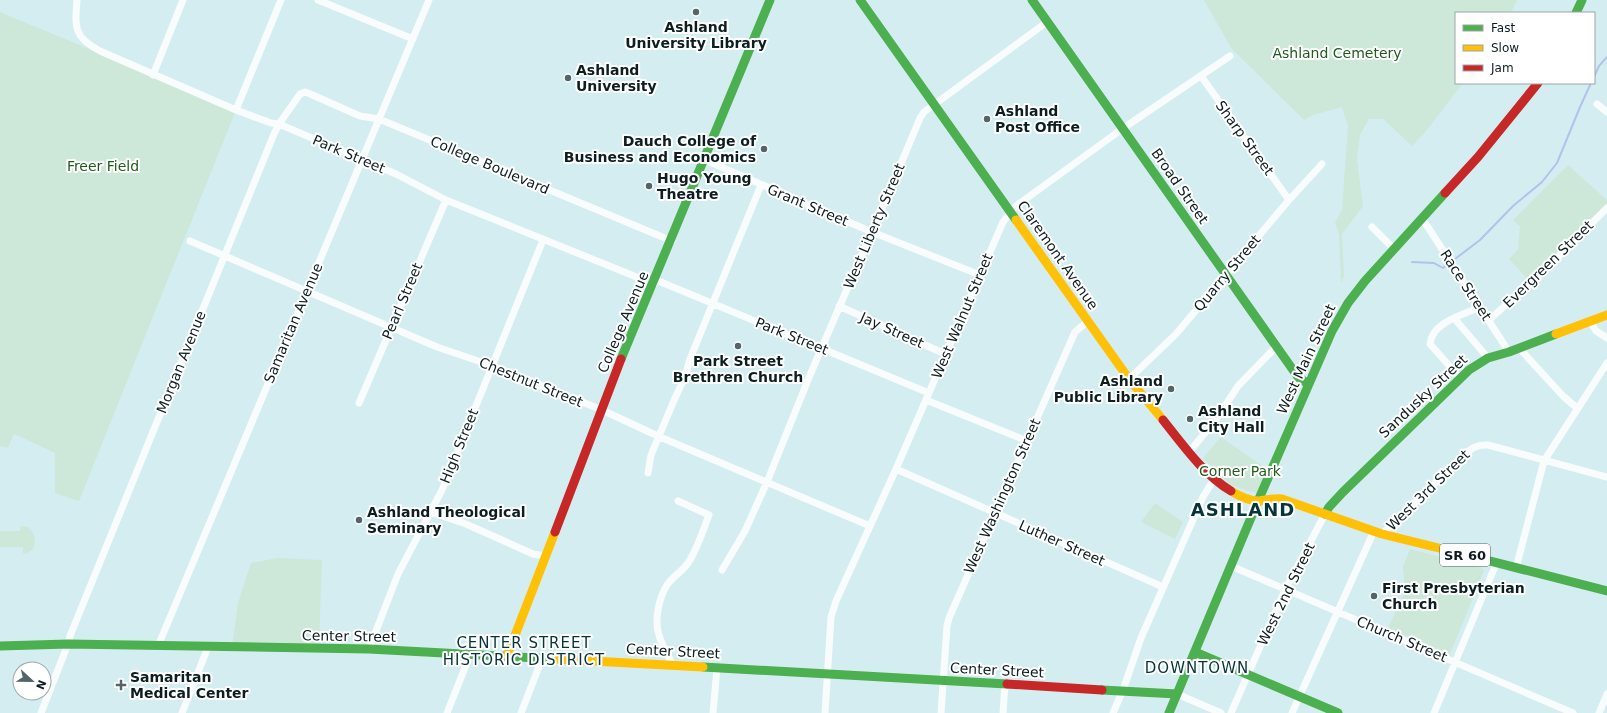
<svg xmlns="http://www.w3.org/2000/svg" width="1607" height="713" viewBox="0 0 1607 713" font-family="'DejaVu Sans',sans-serif">
	<style>
		.green { fill: #cde8d8 }
		.lines { fill: none; stroke-linecap: round; stroke-linejoin: round }
		.stream { stroke: #b1c3eb; stroke-width: 2 }
		.street { stroke: #f9fcfd; stroke-width: 7 }
		.fast { stroke: #4caf50; stroke-width: 9 }
		.slow { stroke: #ffc107; stroke-width: 9 }
		.jam { stroke: #c62828; stroke-width: 9 }
		.poi-dot { fill: #526669; stroke: #fff; stroke-width: 1.5 }
		.labels { text-anchor: middle; stroke-width: 4; stroke-linejoin: round; paint-order: stroke }
		.shield { fill: #fff; stroke: #556263; stroke-width: 1 }
		.shield-label { font-size: 13px; font-weight: bold; fill: #0c1e20 }
		.poi-label { font-size: 14px; font-weight: bold; fill: #0c1e20; stroke: #fff; text-anchor: start }
		.park-label { font-size: 14px; fill: #205b1d; stroke: #fff }
		.street-label { font-size: 14px; fill: #0c1e20; stroke: #fff }
		.neighbourhood-label { font-size: 15px; letter-spacing: 1px; fill: #05343a; stroke: #fff }
		.district-label { font-size: 18px; font-weight: bold; letter-spacing: 1px; fill: #05343a; stroke: #fff }
	</style>
	<rect width="100%" height="100%" fill="#d4edf1"/>
	<path class="green" d="M1204 0H1517L1511 13H1456V83H1463L1427 130 1412 146 1383 119H1369L1360 135 1357 159 1363 206 1342 234 1344 276 1341 283 1339 234 1335 223 1342 209 1348 126 1342 107 1313 115 1304 120 1231 48Z
		M0 12 236 110 79 501 55 493V453L14 434 8 448 0 446Z
		M1568 165 1607 200V204L1530 282 1509 259 1518 249 1520 226 1513 220Z
		M1221 437 1271 472 1261 494 1245 490 1229 484 1203 458Z
		M1155 503 1183 522 1175 539 1141 522Z
		M21 526 28 527C38 535 38 552 23 554V547H0V531H20Z
		M1410 549 1482 568 1484 571 1450 654 1388 628 1405 592 1403 567Z
		M277 558 322 560 319 646H232L238 603 251 563Z"/>
	<g class="lines">
		<path class="stream" d="M1594 77 1599 66 1607 57
			M1455 259 1480 240 1513 206 1542 182 1557 163 1580 107 1591 83
			M1412 262 1434 263 1443 268 1447 265"/>
		<path class="street" d="M77 0C75 27 73 37 100 51L236 110 271 123 279 124 396 174 446 200 654 284
			M318 0 413 39
			M153 75 183 0
			M1201 76 1289 200
			M1597 104 1607 112
			M236 110 281 0
			M705 160 872 232 980 275
			M1422 218 1509 352
			M1372 227 1394 249
			M190 241 437 347 493 366 602 410 660 437 870 526
			M656 280 929 393
			M839 306 945 354
			M1454 318 1488 358
			M1489 320 1546 269 1607 208
			M1590 321 1596 331 1607 338
			M1519 348 1563 396 1577 408
			M1460 378 1430 344C1432 322 1463 315 1480 307
			M1129 379 1176 334 1289 200 1322 164
			M926 400 1027 441
			M359 403 446 200
			M1189 452 1215 421 1238 386 1276 347
			M896 469 1163 587
			M648 473 651 455 675 398 685 377 690 359 761 185
			M431 512 466 524 533 554 545 556
			M1382 534 1461 458C1470 450 1475 444 1488 445L1607 477
			M1231 566 1573 713
			M1516 568 1544 461 1607 363
			M722 570 745 531 767 482 810 375 895 178 920 118 924 112 1047 22
			M158 646 429 0
			M369 649 398 574 442 490 543 240
			M673 665C668 656 662 646 659 635 654 620 659 598 667 585 673 576 682 572 688 563 697 550 703 530 709 515L678 501
			M1177 694 1221 713
			M41 713 68 644 70 636 274 134 279 124 300 94 305 92 308 93 360 116 379 119 672 241
			M182 713 208 647
			M447 713 470 655
			M521 713 542 659
			M713 713 717 668
			M825 713 831 617 836 601 896 469 1003 222 1016 206 1122 129 1230 56
			M941 713 947 626 949 618 1075 332 1088 321
			M1003 713 1005 684
			M1113 713 1123 690 1141 638 1203 497 1214 479
			M1231 713 1285 590 1325 514
			M1292 713 1374 531
			M1434 713 1496 564
			M1599 713 1607 694"/>
		<path class="fast" d="M860 0 1016 220
			M1032 0 1298 377 1308 384
			M1576 13 1582 0
			M621 359 770 0
			M1258 501 1332 331 1348 303 1365 281 1445 193
			M1325 514 1329 507 1343 492 1469 370 1488 358 1509 352 1556 334
			M1451 551 1607 591
			M0 646 68 644 369 649 555 659
			M1195 652 1338 713
			M703 667 1007 684
			M1102 690 1177 694
			M1169 713 1258 501"/>
		<path class="slow" d="M1016 220 1129 379 1163 420
			M1556 334 1607 315
			M1231 491C1239 496 1250 501 1259 501 1267 500 1274 498 1282 499L1382 534 1451 551
			M507 656 555 532
			M555 659 703 667"/>
		<path class="jam" d="M1445 193 1478 157 1538 83
			M1163 420C1183 445 1204 475 1231 491
			M555 532 621 359
			M1007 684 1102 690"/>
	</g>
	<g class="poi-dot">
		<circle cx="696" cy="12" r="4"/>
		<circle cx="568" cy="78" r="4"/>
		<circle cx="987" cy="119" r="4"/>
		<circle cx="764" cy="149" r="4"/>
		<circle cx="649" cy="186" r="4"/>
		<circle cx="738" cy="346" r="4"/>
		<circle cx="1171" cy="389" r="4"/>
		<circle cx="1190" cy="419" r="4"/>
		<circle cx="359" cy="520" r="4"/>
		<circle cx="1374" cy="596" r="4"/>
		<path d="M119 679h4v4h4v4h-4v4h-4v-4h-4v-4h4z"/>
	</g>
	<g class="labels">
		<rect class="shield" x="1440" y="544" width="50" height="22" rx="3"/>
		<g class="shield-label">
			<text x="1465" y="560">SR 60</text>
		</g>
		<g class="poi-label">
			<text x="696" y="32" text-anchor="middle">Ashland<tspan x="696" dy="16">University Library</tspan></text>
			<text x="576" y="75">Ashland<tspan x="576" dy="16">University</tspan></text>
			<text x="995" y="116">Ashland<tspan x="995" dy="16">Post Office</tspan></text>
			<text x="756" y="146" text-anchor="end">Dauch College of<tspan x="756" dy="16">Business and Economics</tspan></text>
			<text x="657" y="183">Hugo Young<tspan x="657" dy="16">Theatre</tspan></text>
			<text x="738" y="366" text-anchor="middle">Park Street<tspan x="738" dy="16">Brethren Church</tspan></text>
			<text x="1163" y="386" text-anchor="end">Ashland<tspan x="1163" dy="16">Public Library</tspan></text>
			<text x="1198" y="416">Ashland<tspan x="1198" dy="16">City Hall</tspan></text>
			<text x="367" y="517">Ashland Theological<tspan x="367" dy="16">Seminary</tspan></text>
			<text x="1382" y="593">First Presbyterian<tspan x="1382" dy="16">Church</tspan></text>
			<text x="130" y="682">Samaritan<tspan x="130" dy="16">Medical Center</tspan></text>
		</g>
		<g class="park-label">
			<text x="1337" y="58">Ashland Cemetery</text>
			<text x="103" y="171">Freer Field</text>
			<text x="1240" y="476">Corner Park</text>
		</g>
		<g class="street-label">
			<text transform="translate(1245 138) rotate(54)" y="5">Sharp Street</text>
			<text transform="translate(349 154) rotate(23)" y="5">Park Street</text>
			<text transform="translate(490 165) rotate(23)" y="5">College Boulevard</text>
			<text transform="translate(1180 186) rotate(55)" y="5">Broad Street</text>
			<text transform="translate(808 205) rotate(23)" y="5">Grant Street</text>
			<text transform="translate(874 226) rotate(-67)" y="5">West Liberty Street</text>
			<text transform="translate(1058 255) rotate(55)" y="5">Claremont Avenue</text>
			<text transform="translate(1548 264) rotate(-44)" y="5">Evergreen Street</text>
			<text transform="translate(1227 273) rotate(-50)" y="5">Quarry Street</text>
			<text transform="translate(1466 285) rotate(57)" y="5">Race Street</text>
			<text transform="translate(402 301) rotate(-67)" y="5">Pearl Street</text>
			<text transform="translate(962 316) rotate(-67)" y="5">West Walnut Street</text>
			<text transform="translate(623 322) rotate(-67)" y="5">College Avenue</text>
			<text transform="translate(293 323) rotate(-67)" y="5">Samaritan Avenue</text>
			<text transform="translate(892 330) rotate(24)" y="5">Jay Street</text>
			<text transform="translate(792 336) rotate(22)" y="5">Park Street</text>
			<text transform="translate(1306 359) rotate(-65)" y="5">West Main Street</text>
			<text transform="translate(181 362) rotate(-68)" y="5">Morgan Avenue</text>
			<text transform="translate(531 382) rotate(22)" y="5">Chestnut Street</text>
			<text transform="translate(1423 396) rotate(-43)" y="5">Sandusky Street</text>
			<text transform="translate(459 446) rotate(-68)" y="5">High Street</text>
			<text transform="translate(1428 490) rotate(-44)" y="5">West 3rd Street</text>
			<text transform="translate(1002 496) rotate(-66)" y="5">West Washington Street</text>
			<text transform="translate(1062 543) rotate(24)" y="5">Luther Street</text>
			<text transform="translate(1286 594) rotate(-64)" y="5">West 2nd Street</text>
			<text transform="translate(349 636) rotate(1)" y="5">Center Street</text>
			<text transform="translate(1402 639) rotate(23)" y="5">Church Street</text>
			<text transform="translate(673 651) rotate(3)" y="5">Center Street</text>
			<text transform="translate(997 670) rotate(3)" y="5">Center Street</text>
		</g>
		<g class="neighbourhood-label">
			<text x="524" y="648">CENTER STREET<tspan x="524" dy="17">HISTORIC DISTRICT</tspan></text>
			<text x="1197" y="673">DOWNTOWN</text>
		</g>
		<g class="district-label">
			<text x="1243" y="516">ASHLAND</text>
		</g>
	</g>
	<rect x="1455" y="12" width="140" height="72" fill="#ffffff" stroke="#9ea5a6"/>
	<rect x="1463" y="25" width="20" height="6" fill="#4caf50" stroke="#9ea5a6"/>
	<text x="1491" y="32" font-size="12" fill="#0c1e20">Fast</text>
	<rect x="1463" y="45" width="20" height="6" fill="#ffc107" stroke="#9ea5a6"/>
	<text x="1491" y="52" font-size="12" fill="#0c1e20">Slow</text>
	<rect x="1463" y="65" width="20" height="6" fill="#c62828" stroke="#9ea5a6"/>
	<text x="1491" y="72" font-size="12" fill="#0c1e20">Jam</text>
	<g transform="translate(32 681) rotate(112)"><circle r="19" fill="#ffffff" stroke="#9ea5a6"/>
	<path d="M0-3L7 15L0 10L-7 15Z" fill="#526669"/>
	<text y="-6" font-size="11" font-weight="bold" text-anchor="middle" fill="#0c1e20">N</text>
	</g>
</svg>
